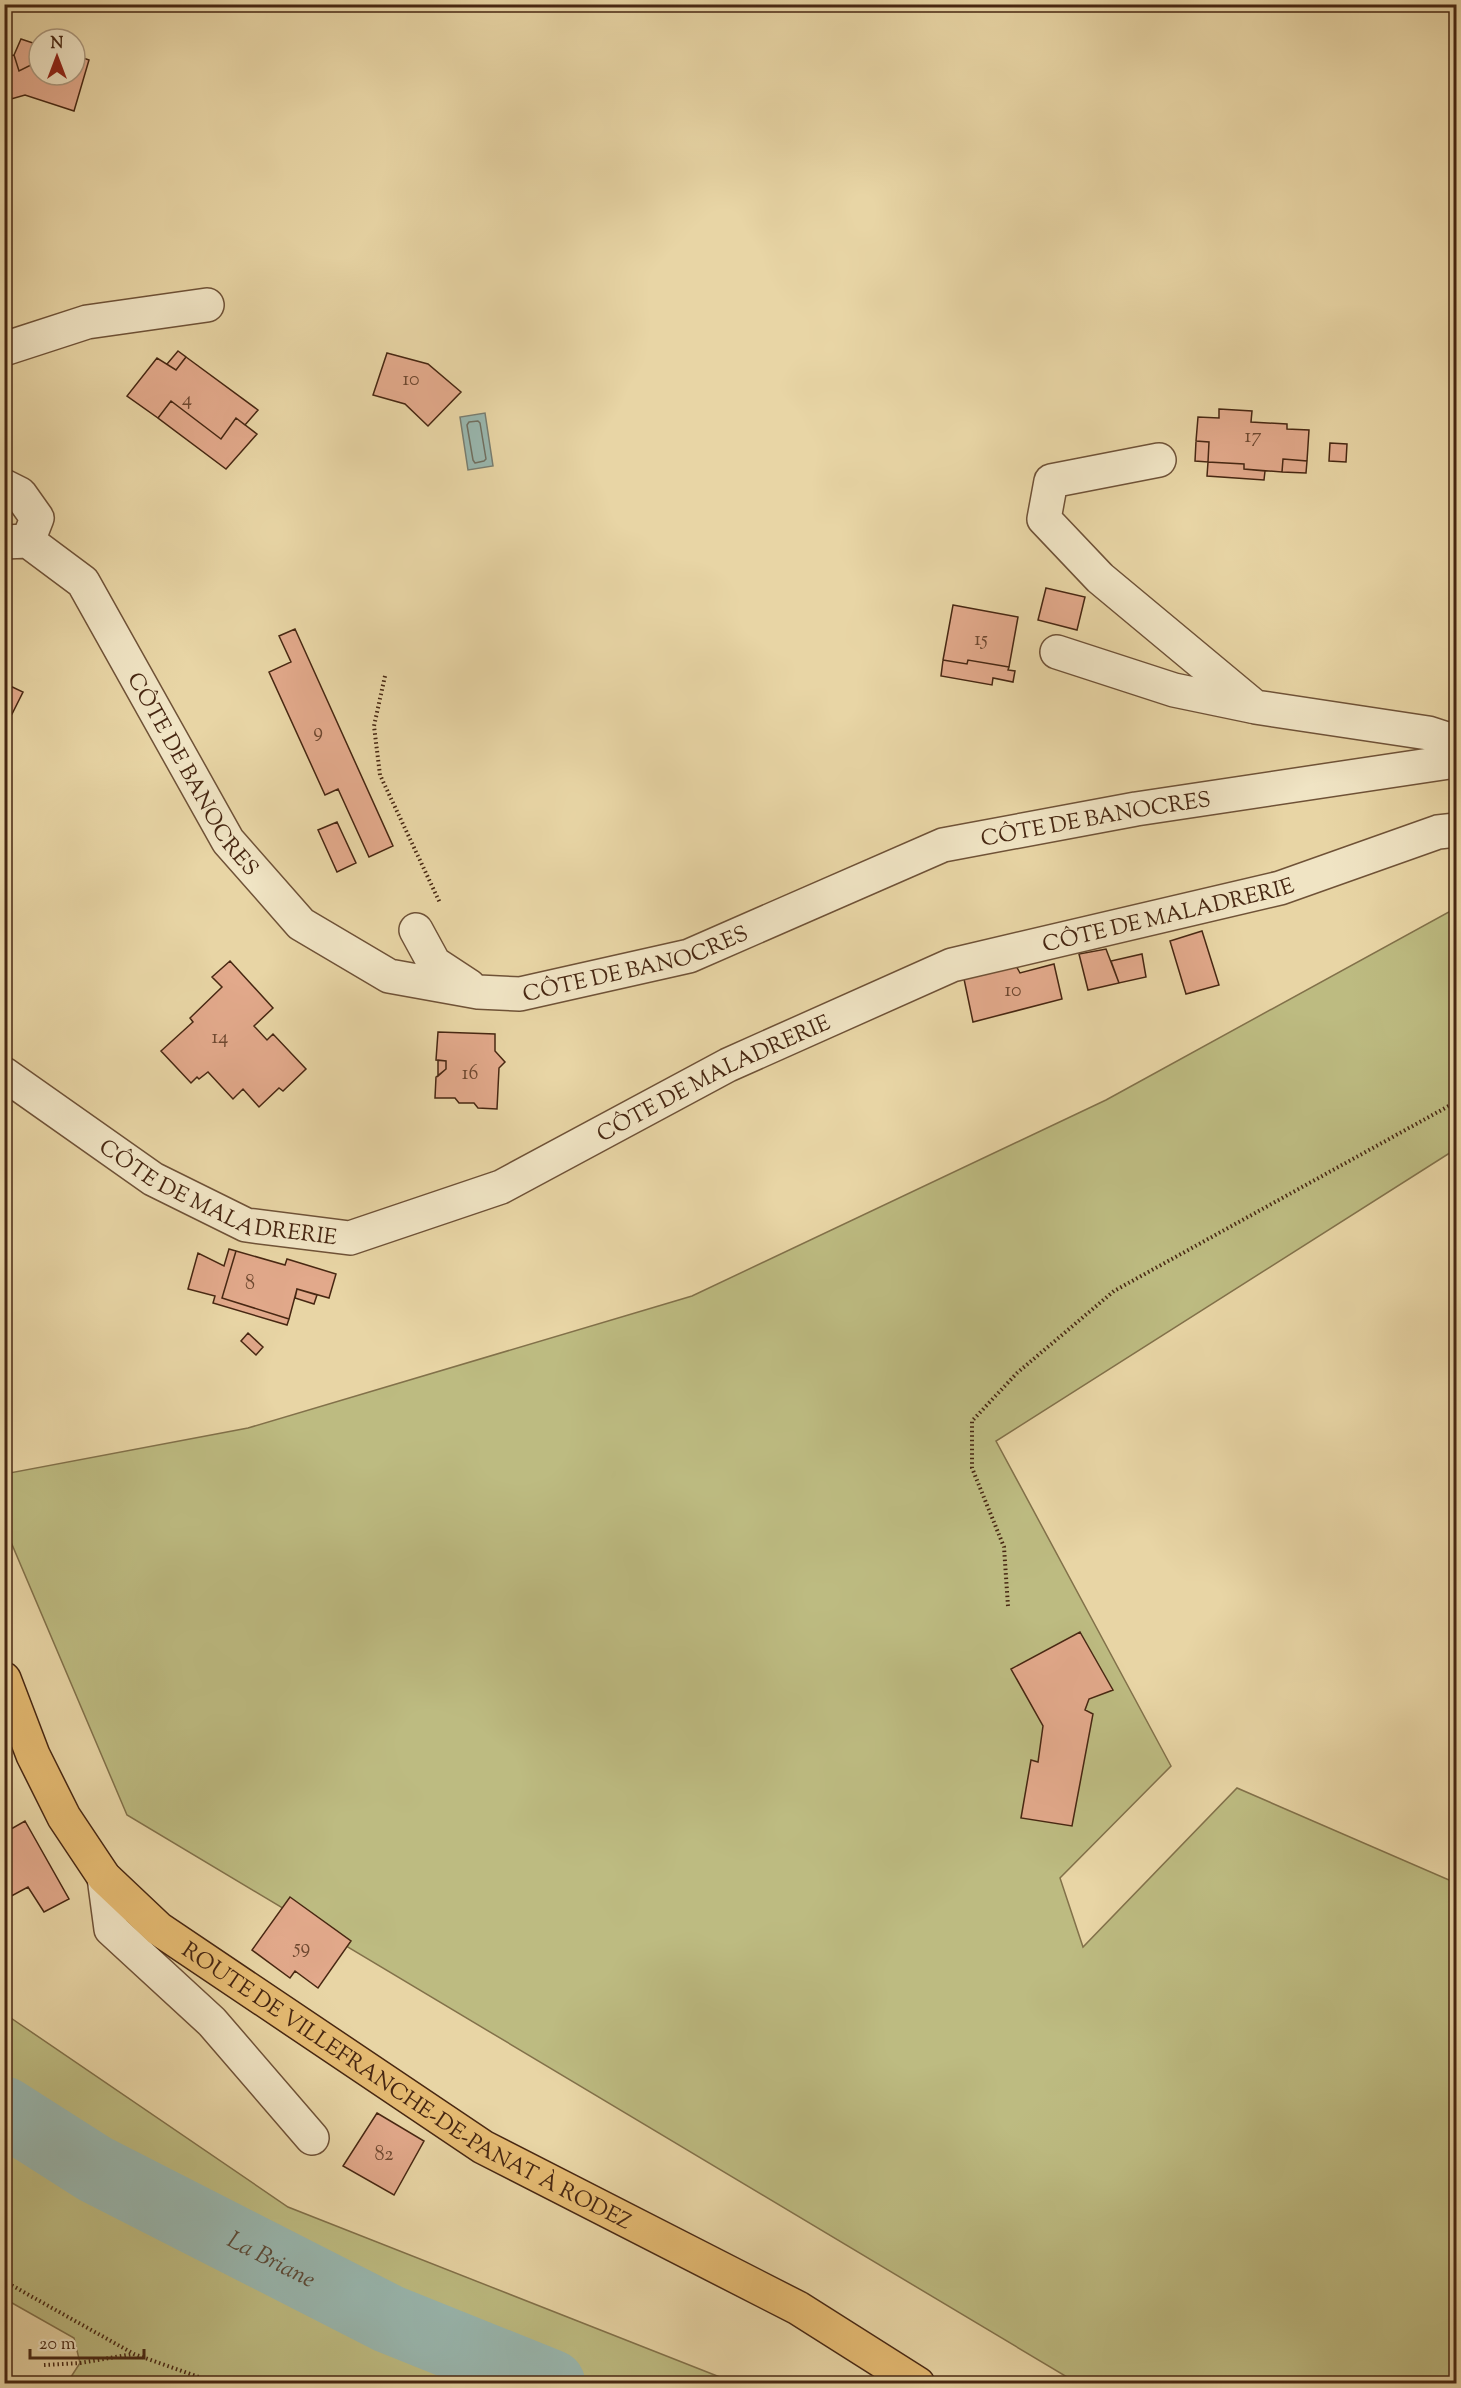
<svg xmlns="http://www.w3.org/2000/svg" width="1461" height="2388" viewBox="0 0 1461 2388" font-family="'Sorts Mill Goudy',serif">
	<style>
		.green { fill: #bdbb81; stroke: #82714a; stroke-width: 1.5 }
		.water { fill: #99b7af; stroke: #787d70; stroke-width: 1.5 }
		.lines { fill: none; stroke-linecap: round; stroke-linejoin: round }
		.shore { stroke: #706f60; stroke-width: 1.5 }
		.river { stroke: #99b7af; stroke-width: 69 }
		.building { fill: #e2a98b; stroke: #472712; stroke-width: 1.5 }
		.minor-casing { stroke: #6f5237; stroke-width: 36 }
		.major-casing { stroke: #472712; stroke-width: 36 }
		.path { stroke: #472712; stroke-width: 4; stroke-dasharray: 1.5 3; stroke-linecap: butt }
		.minor { stroke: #f0e4c4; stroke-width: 33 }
		.major { stroke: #e4ba72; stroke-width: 33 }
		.labels { text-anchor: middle; stroke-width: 6; stroke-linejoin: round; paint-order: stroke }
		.number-label { font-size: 20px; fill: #6e4830 }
		.street-label { font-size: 22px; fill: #472712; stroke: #f0e4c4 }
		.water-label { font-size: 24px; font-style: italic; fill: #5c4b39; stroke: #f0e4c4 }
	</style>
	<rect width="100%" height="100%" fill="#e8d5a5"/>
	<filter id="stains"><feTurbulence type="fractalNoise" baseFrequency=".00333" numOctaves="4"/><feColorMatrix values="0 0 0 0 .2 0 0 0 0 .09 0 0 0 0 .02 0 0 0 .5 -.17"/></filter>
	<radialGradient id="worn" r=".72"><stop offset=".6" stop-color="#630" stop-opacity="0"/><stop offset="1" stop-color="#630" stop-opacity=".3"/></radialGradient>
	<path class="green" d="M1456 908V1149L996 1441 1171 1766 1060 1878 1083 1947 1237 1788 1456 1883V2383H1077L127 1815 5 1528 4 1474 248 1428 692 1296 1106 1100Z
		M5 2014 288 2207 735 2383H67L80 2363 74 2338 5 2299Z"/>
	<path class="water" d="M485 413 493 466 468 470 460 417Z"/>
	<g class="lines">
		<path class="shore" d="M478 421 480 423 486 459 484 461 475 463 473 460 467 425 469 422Z"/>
		<path class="river" id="s1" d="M4 2111 95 2169 389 2319 551 2384"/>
	</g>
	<path class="building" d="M21 39 36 44 31 65 19 71 14 55Z
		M36 44 39 45V75H75V55L89 60 74 111 25 95 4 101V57L14 55 19 71 31 65Z
		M178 351 186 357 176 370 167 364Z
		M387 353 428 364 461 392 428 426 405 404 373 395Z
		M186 357 258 410 245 425 236 418 221 439 171 401 158 418 127 396 157 358 176 370Z
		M171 401 221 439 236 418 257 434 226 469 158 418Z
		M1219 409 1252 411 1251 422 1287 424V429L1309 430 1307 461 1283 459 1282 472 1244 469V464L1208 462 1209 442 1196 441 1198 417 1219 418Z
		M1196 441 1209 442 1208 462 1195 461Z
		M1330 443 1347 444 1346 462 1329 461Z
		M1283 459 1307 461 1306 473 1282 472Z
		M1208 462 1244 464V469L1265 471 1264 480 1207 476Z
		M1046 588 1085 597 1077 630 1038 620Z
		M953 605 1018 617 1009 667 968 660 967 664 943 660Z
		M295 629 393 846 369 857 338 789 325 795 269 672 291 662 279 636Z
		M943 660 967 664 968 660 1009 667 1008 670 1015 671 1013 682 993 678 992 685 941 676Z
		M4 683 23 692 12 714 4 721Z
		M337 822 356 863 337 872 318 830Z
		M1202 931 1219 985 1186 994 1170 941Z
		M1106 949 1119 983 1088 990 1079 954Z
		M1142 954 1146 977 1119 983 1111 961Z
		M230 961 273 1008 254 1026 267 1040 273 1034 306 1069 283 1091 279 1088 259 1107 243 1089 233 1099 208 1072 199 1079 197 1077 191 1083 161 1051 193 1022 190 1018 222 987 212 977Z
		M1015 964 1020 973 1054 964 1062 999 973 1022 964 979Z
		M438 1032 495 1034V1051L505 1062 499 1068 497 1109 478 1108 474 1103H459L455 1098H435L436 1077 446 1069V1061L436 1060Z
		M438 1060 446 1061V1069L438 1076Z
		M229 1249 236 1251 222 1298 289 1319 287 1325 213 1303 215 1296 188 1289 198 1253 224 1266Z
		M236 1251 285 1265 287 1259 336 1274 329 1298 297 1289 289 1319 222 1298Z
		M297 1289 317 1295 314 1304 295 1298Z
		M248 1333 263 1347 256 1355 241 1341Z
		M1080 1632 1113 1690 1089 1699 1085 1710 1093 1714 1072 1826 1021 1818 1031 1760 1038 1762 1043 1726 1011 1669Z
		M25 1821 69 1899 44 1912 28 1887 4 1900V1833Z
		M290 1897 351 1941 318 1988 295 1971 290 1978 252 1950Z
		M377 2113 424 2141 394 2195 343 2166Z"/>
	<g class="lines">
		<defs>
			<g id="minor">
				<path d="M4 349 87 322 207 305"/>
				<path d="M1159 460 1051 481 1044 519 1100 578 1255 707 1428 733 1456 742"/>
				<path d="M4 486 20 494 37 518 28 541"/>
				<path id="s2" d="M4 542 28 541 83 582 228 841 301 924 389 976 478 992 520 994 689 956 943 845 1136 809 1456 761"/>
				<path d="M1057 652 1174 690 1251 706"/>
				<path d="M416 930 434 963 469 986"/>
				<path id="s3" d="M4 1074 153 1179 246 1225 350 1238 501 1187 728 1065 952 965 1280 888 1438 832 1456 830"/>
				<path d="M104 1877 111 1929 212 2022 312 2138"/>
			</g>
			<g id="major">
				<path id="s4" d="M4 1679 33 1755 64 1817 104 1877 159 1929 483 2147 798 2308 918 2384"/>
			</g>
		</defs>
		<use href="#minor" class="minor-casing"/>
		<use href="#major" class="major-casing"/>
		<path class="path" d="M385 676 374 726 380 775 440 903
			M1008 1606 1004 1547 972 1468V1421L1017 1373 1114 1291 1456 1102
			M4 2281 134 2354 219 2384
			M44 2365 80 2363 133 2354"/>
		<use href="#minor" class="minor"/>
		<use href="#major" class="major"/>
	</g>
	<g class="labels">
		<g class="number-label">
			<text x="411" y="385">10</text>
			<text x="187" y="405">4</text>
			<text x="1253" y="442">17</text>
			<text x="981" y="645">15</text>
			<text x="318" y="737">9</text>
			<text x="1013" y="996">10</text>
			<text x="220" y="1043">14</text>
			<text x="470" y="1079">16</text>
			<text x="250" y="1289">8</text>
			<text x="302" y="1953">59</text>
			<text x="384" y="2160">82</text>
		</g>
		<g class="street-label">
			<text dy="8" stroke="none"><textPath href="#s2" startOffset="314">CÔTE DE BANOCRES</textPath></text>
			<text dy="8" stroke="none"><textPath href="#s2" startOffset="1340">CÔTE DE BANOCRES</textPath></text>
			<text dy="8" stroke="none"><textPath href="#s3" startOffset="1275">CÔTE DE MALADRERIE</textPath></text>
			<text dy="8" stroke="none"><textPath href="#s2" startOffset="854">CÔTE DE BANOCRES</textPath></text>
			<text dy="8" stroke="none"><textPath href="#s3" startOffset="789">CÔTE DE MALADRERIE</textPath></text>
			<text dy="8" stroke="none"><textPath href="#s3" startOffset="249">CÔTE DE MALADRERIE</textPath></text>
			<text dy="8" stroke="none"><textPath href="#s4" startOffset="592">ROUTE DE VILLEFRANCHE-DE-PANAT À RODEZ</textPath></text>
		</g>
		<g class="water-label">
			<text dy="8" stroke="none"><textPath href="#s1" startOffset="306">La Briane</textPath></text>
		</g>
	</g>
	<rect width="1461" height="2388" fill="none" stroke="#e8d5a5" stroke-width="24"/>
	<rect x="6" y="6" width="1449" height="2376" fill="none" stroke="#472712" stroke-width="3"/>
	<rect x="12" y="12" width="1437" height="2364" fill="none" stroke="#472712" stroke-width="1.5"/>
	<g transform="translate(57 57)"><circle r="28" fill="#f0e4c4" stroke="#ac987d" stroke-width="1.5"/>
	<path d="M0-4.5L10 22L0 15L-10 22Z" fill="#8f2418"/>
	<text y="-9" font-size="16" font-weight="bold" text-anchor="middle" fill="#472712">N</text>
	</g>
	<path d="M30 2349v9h114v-9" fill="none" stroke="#472712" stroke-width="3"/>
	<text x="39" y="2349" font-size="18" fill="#472712" stroke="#f0e4c4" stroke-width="4.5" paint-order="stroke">20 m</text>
	<rect width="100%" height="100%" filter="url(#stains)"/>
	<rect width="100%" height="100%" fill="url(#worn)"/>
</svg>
